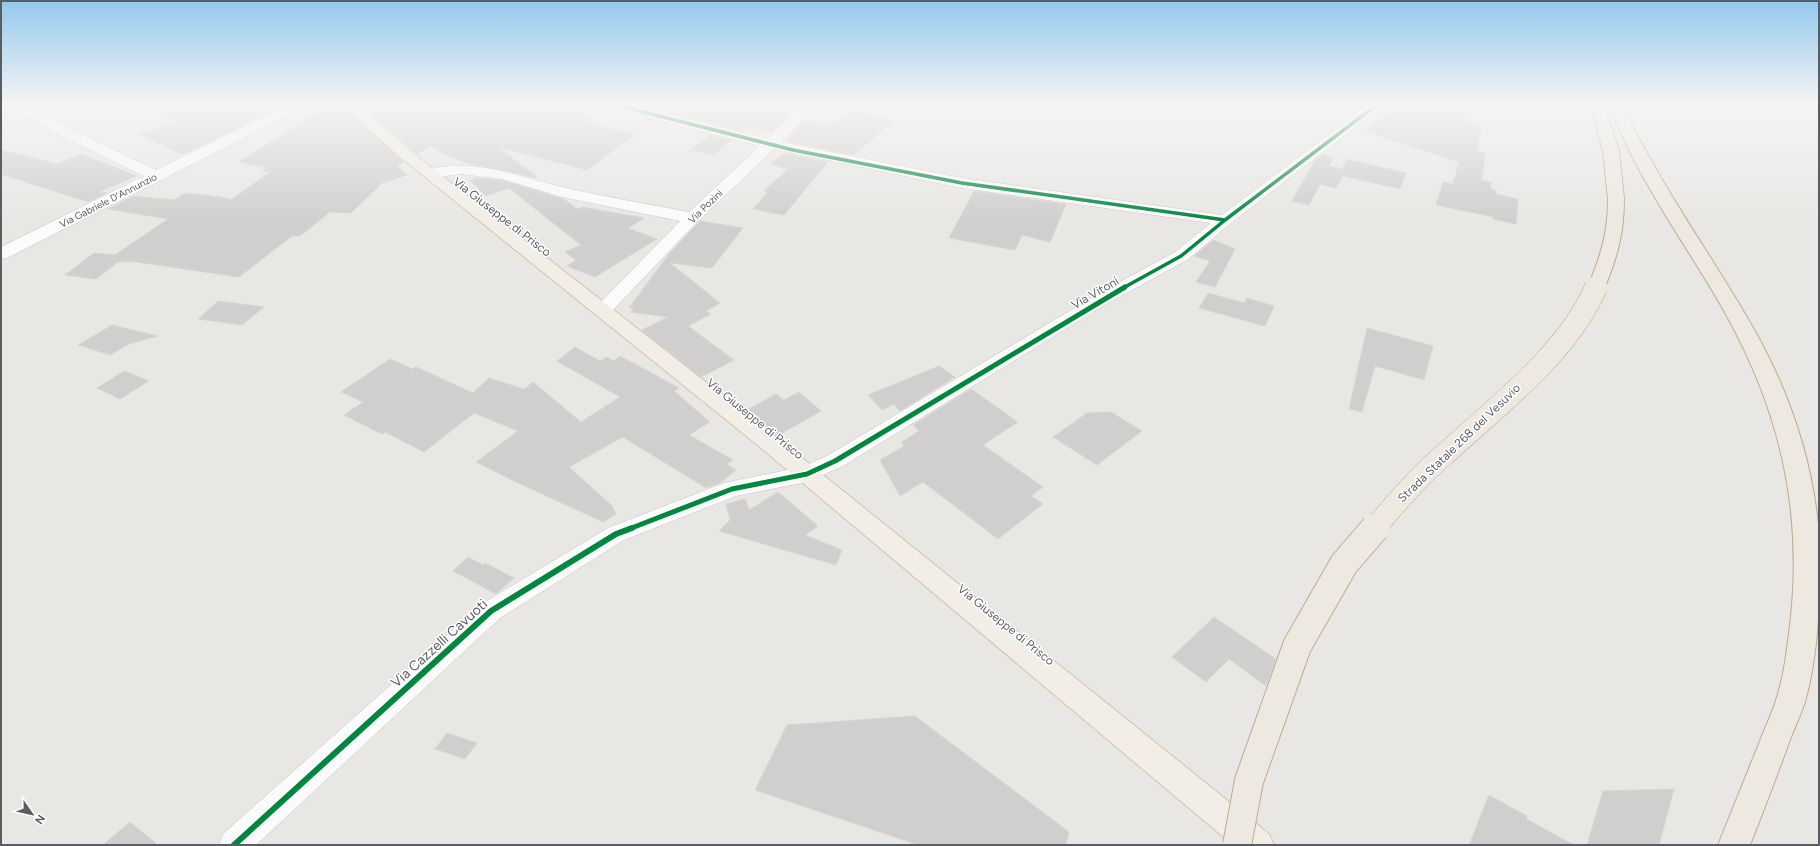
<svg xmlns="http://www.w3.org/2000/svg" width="1820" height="846" viewBox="0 0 1820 846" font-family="Figtree,sans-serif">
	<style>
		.building { fill: #d1cfce; stroke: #d8d6d3 }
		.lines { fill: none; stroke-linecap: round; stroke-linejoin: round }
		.minor-casing { stroke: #c5c5c5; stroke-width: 1 }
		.major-casing { stroke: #d1c3b1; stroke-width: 2 }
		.highway-casing { stroke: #c0aa92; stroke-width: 2 }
		.minor { fill: #fcfbfb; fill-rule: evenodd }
		.major { fill: #f2eee7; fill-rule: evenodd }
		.highway { fill: #ede8e0; fill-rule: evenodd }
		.highway-bridge-far2-casing { stroke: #c0aa92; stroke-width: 18; stroke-linecap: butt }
		.highway-bridge-far1-casing { stroke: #c0aa92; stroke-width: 23; stroke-linecap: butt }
		.highway-bridge-casing { stroke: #c0aa92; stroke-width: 30; stroke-linecap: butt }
		.highway-bridge-far2 { stroke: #ede8e0; stroke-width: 16 }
		.highway-bridge-far1 { stroke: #ede8e0; stroke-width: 22 }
		.highway-bridge { stroke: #ede8e0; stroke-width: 28 }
		.cycleway-far2-casing { stroke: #fff; stroke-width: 5.5 }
		.cycleway-far1-casing { stroke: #fff; stroke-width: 8 }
		.cycleway-casing { stroke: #fff; stroke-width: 9 }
		.cycleway-far2 { stroke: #00873e; stroke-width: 3.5 }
		.cycleway-far1 { stroke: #00873e; stroke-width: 5 }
		.cycleway { stroke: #00873e; stroke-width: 6 }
		.labels { text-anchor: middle; stroke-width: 3; stroke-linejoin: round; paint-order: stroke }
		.far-street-label { font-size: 10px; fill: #595e62; stroke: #fff }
		.street-label { font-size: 12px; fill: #595e62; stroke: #fff }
		.near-street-label { font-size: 14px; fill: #595e62; stroke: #fff }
	</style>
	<rect width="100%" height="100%" fill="#e9e7e4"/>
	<path class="building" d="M144 104H286L202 146 181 154 140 134 177 121Z
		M316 104H340L404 162 397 166 407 175 382 183 351 213 330 212 300 236H292L239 277 137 262H118L96 279 65 275 94 253 115 255 168 219 108 209 133 196 174 200 185 193 221 197 231 200 270 172 262 171 267 167 239 162 319 112Z
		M359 104H406L408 106 414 104H491L503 108 511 104H517L552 112 566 104H596L582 112 585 113 582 115 593 118 585 122 635 134 587 170 498 147 537 177 535 178 497 169 473 165 440 152 431 146 417 154Z
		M685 104H761L793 110 772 133 746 127 742 131 671 113Z
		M1399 104H1419L1444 112 1443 105 1459 108 1473 125 1481 127 1477 151 1486 153 1481 180 1491 182V189L1497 191 1496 194 1518 199 1516 224 1493 219 1494 217 1436 205 1443 182 1453 184 1459 162 1365 131Z
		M851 110 895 120 853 155 786 141 792 137 789 136 804 119 830 126Z
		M710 135 731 140 714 155 691 150Z
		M1 150 57 164 81 154 137 176 99 192 107 193 88 202 1 174Z
		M784 153 828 162 784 215 753 209 768 192 764 191 788 169 770 164Z
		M1323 154 1333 159 1329 166 1342 169 1347 159 1406 173 1400 189 1343 176 1336 188 1320 184 1309 205 1292 201 1316 159Z
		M479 178 502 180 564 199 577 209 583 207 644 218 628 228 657 239 595 277 567 266 576 260 565 252 581 245 509 188 486 196 470 180Z
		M974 191 1066 204 1050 242 1022 235 1015 250 949 238Z
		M700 221 743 228 712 268 670 263 720 303 706 311 711 314 688 326 734 360 701 377 642 330 668 317 631 312 634 308H629L669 254Z
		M1213 240 1235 249 1215 287 1196 282 1210 261 1194 256Z
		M1208 293 1244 303 1247 298 1274 306 1265 326 1199 308Z
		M218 301 264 307 242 325 198 319Z
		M112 325 158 336 129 344 110 355 78 345Z
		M1367 328 1433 346 1424 380 1375 366 1362 412 1349 409Z
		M575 347 600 361 607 357 614 361 620 356 679 388 674 391 710 422 689 435 733 460 727 464 736 470 720 483 706 488 623 437 569 467 612 506 616 514 603 522 514 481 476 462 518 431 474 413 424 452 385 432 382 434 344 415 363 402 341 392 390 359 413 369 416 367 473 393 489 378 524 389 533 382 581 422 620 397 557 361Z
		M939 366 955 377 900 411 894 404 882 410 868 395Z
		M124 371 149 381 120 399 97 388Z
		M971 389 1018 422 983 445 1043 487 1031 496 1043 504 998 539 923 482 900 496 880 460 904 446 902 442 919 431 913 425Z
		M799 392 821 411 777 436 745 411 776 394 784 400Z
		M1111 412 1142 431 1097 465 1053 437 1087 413Z
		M778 492 818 526 805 535 842 550 836 565 719 531 730 520 726 504 745 499 749 510Z
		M468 557 483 565 485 563 514 578 496 594 453 571Z
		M1214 617 1276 659 1266 686 1229 659 1206 682 1172 657Z
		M915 716 1069 832 1066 845H918L755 790 787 725Z
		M447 733 477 743 465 759 435 749Z
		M1674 789 1659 845H1587L1603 791Z
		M1489 795 1527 816 1526 819 1574 845H1469Z
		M130 822 158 845H103Z"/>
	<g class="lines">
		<defs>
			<path id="minor" d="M8 104H26L68 128 156 170 289 104H307L305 107 7 258 1 259V247L144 176 58 134 36 120 10 107Z
				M605 104H628L768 139 802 104H817L781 142 962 178 1222 215 1369 104H1385L1231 223 1187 260 1108 303 843 466 807 482 736 496 624 540 500 618 256 845H219L223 834 482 604 608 528 724 483 802 467 827 456 1096 295 1175 252 1211 223 962 188 774 149 698 221 609 314 603 316 597 314 594 310 597 306 680 221 562 197 502 179 461 174 431 178 426 176 423 173 426 170C478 157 517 177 566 188 606 197 648 204 689 212L760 146 607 107Z"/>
			<path id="major" d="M341 104H357L409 150 776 437 1269 834 1274 845H1233L760 447 399 156Z"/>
			<path id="highway" d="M1590 104H1604L1619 151 1624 199 1622 203 1616 204 1610 203 1608 199 1603 151Z
				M1608 104H1622C1657 180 1706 247 1748 319 1787 385 1813 458 1819 535 1820 551 1819 567 1819 583 1819 621 1816 661 1806 698 1802 713 1795 726 1790 740 1777 775 1764 810 1750 845H1718C1732 810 1746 776 1760 741 1765 727 1772 714 1776 700 1784 676 1787 650 1790 625 1803 516 1782 417 1729 320 1705 275 1674 232 1649 187 1633 160 1620 132 1608 104Z"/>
		</defs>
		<use href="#minor" class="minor-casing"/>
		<use href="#major" class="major-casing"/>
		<use href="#highway" class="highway-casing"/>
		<use href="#minor" class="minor"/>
		<use href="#major" class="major"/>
		<use href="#highway" class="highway"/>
		<defs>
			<path id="highway-bridge-far2" d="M1596 288C1609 256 1616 234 1616 199"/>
			<path id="highway-bridge-far1" d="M1374 529C1396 503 1419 476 1445 454 1496 407 1569 352 1596 287"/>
			<path id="highway-bridge" d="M1237 845 1249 781 1297 646 1344 564 1375 528"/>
		</defs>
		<use href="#highway-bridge-far2" class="highway-bridge-far2-casing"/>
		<use href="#highway-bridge-far1" class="highway-bridge-far1-casing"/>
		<use href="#highway-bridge" class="highway-bridge-casing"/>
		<use href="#highway-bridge-far2" class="highway-bridge-far2"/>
		<use href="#highway-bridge-far1" class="highway-bridge-far1"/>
		<use href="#highway-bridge" class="highway-bridge"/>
		<defs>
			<path id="cycleway-far2" d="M612 104 793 150 962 183 1225 220
				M1123 288 1181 256 1225 220 1378 104"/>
			<path id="cycleway-far1" d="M629 529 732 489 807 474 835 461 1125 287"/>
			<path id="cycleway" d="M234 845 491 611 616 534 632 528"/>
		</defs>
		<use href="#cycleway-far2" class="cycleway-far2-casing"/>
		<use href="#cycleway-far1" class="cycleway-far1-casing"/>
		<use href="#cycleway" class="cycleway-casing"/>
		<use href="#cycleway-far2" class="cycleway-far2"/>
		<use href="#cycleway-far1" class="cycleway-far1"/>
		<use href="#cycleway" class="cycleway"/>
	</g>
	<linearGradient id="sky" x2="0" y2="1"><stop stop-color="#93c8ee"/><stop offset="0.47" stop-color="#f5f4f3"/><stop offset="1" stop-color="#f5f4f3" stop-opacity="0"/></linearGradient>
	<rect width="1820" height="222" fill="url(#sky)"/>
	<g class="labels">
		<g class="far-street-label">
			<text transform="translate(108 200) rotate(-27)" y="4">Via Gabriele D'Annunzio</text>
			<text transform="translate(705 206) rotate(-44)" y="4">Via Pozini</text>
		</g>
		<g class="street-label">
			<text transform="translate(502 217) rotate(38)" y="4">Via Giuseppe di Prisco</text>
			<text transform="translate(1095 293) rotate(-30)" y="4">Via Vitoni</text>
			<text transform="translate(755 419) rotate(39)" y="4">Via Giuseppe di Prisco</text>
			<text transform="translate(1459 443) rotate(-44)" y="4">Strada Statale 268 del Vesuvio</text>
			<text transform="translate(1006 625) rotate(39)" y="4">Via Giuseppe di Prisco</text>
		</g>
		<g class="near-street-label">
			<text transform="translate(439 643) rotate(-42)" y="5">Via Cazzelli Cavuoti</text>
		</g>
	</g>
	<rect width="1820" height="846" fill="none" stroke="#595e62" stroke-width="4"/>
	<g transform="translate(32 814) rotate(124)" stroke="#ffffff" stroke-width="3" paint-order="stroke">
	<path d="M0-3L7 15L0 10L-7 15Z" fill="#595e62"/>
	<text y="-6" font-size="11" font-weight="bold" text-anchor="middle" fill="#595e62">N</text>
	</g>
</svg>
